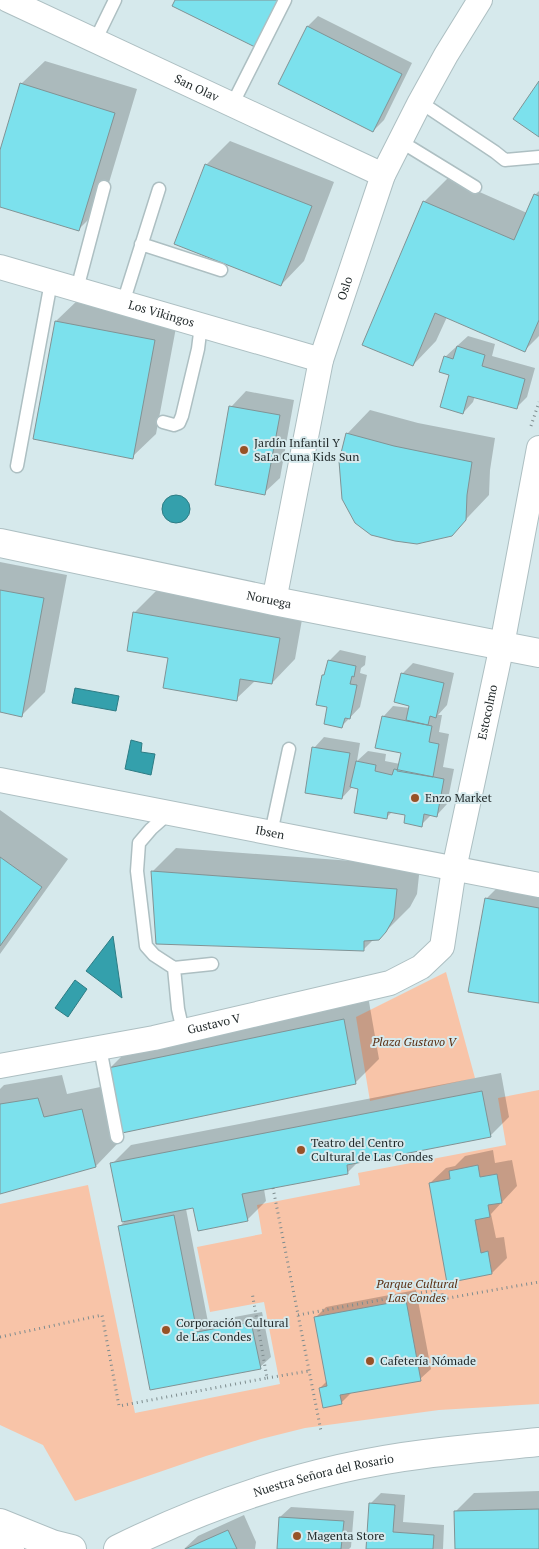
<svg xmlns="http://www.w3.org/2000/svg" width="539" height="1549" viewBox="0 0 539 1549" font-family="'PT Serif',serif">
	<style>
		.green { fill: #f8c4a8 }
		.water { fill: #34a0ac; stroke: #2e7c84 }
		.shadow { fill: #0003 }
		.building { fill: #7ce1ed; stroke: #819395 }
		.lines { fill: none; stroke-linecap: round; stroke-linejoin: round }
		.service-casing { stroke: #adbfc2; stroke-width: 15 }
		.minor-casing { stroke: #adbfc2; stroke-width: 26 }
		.tertiary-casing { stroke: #adbfc2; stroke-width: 30 }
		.primary-casing { stroke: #adbfc2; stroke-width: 30 }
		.path { stroke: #7e8c8e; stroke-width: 3; stroke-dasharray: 1 4; stroke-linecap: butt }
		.service { stroke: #fff; stroke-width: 12 }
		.minor { stroke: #fff; stroke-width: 24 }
		.tertiary { stroke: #fff; stroke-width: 28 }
		.primary { stroke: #fff; stroke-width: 28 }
		.poi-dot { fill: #975227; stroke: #d6e9ec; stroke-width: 2 }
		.labels { text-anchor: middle; stroke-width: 4; stroke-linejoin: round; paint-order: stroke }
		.street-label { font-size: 12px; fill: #1f2728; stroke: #d6e9ec }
		.poi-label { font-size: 12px; fill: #1f2728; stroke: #d6e9ec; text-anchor: start }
		.park-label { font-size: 12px; font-style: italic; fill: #5a2e12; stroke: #d6e9ec }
	</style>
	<rect width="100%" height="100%" fill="#d6e9ec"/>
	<path class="green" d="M446 972 475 1078 370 1101 356 1017Z
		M539 1090V1404L439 1410 305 1428 261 1439 206 1456 75 1501 43 1445 0 1425V1204L88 1185 135 1413 280 1384 264 1302 210 1312 197 1247 262 1234 257 1205 360 1185 358 1173 506 1145 498 1098Z"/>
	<path class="water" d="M162 509a14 14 0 1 1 28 0a14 14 0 1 1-28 0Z
		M75 688 119 696 116 711 72 703Z
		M131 740 142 743 141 752 155 754 151 775 125 769Z
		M113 936 122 998 86 971Z
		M75 980 87 989 68 1017 55 1008Z"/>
	<path class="shadow" d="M318 16 412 63 384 120 373 131 279 84 308 26Z
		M45 61 137 89 102 206 78 230 0 205V154L21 84Z
		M230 141 334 182 304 261 281 285 206 165Z
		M448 178 527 213 535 195 539 191V336L525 350 447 317 436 341 413 365 424 202Z
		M80 298 178 317 156 434 132 457 56 321Z
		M468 336 495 344 492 356 535 368 527 397 516 408 475 396 473 402 463 413 445 357Z
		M246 391 294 400 280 478 264 493 231 407Z
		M370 410 418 423 495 438 490 470 489 495 451 535 347 434Z
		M0 562 67 575 45 692 22 715 0 711Z
		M158 589 303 614 295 659 272 683 256 680 236 699 170 657 134 613Z
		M340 650 366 656 365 665 361 668 360 673 367 675 360 707 342 726 328 706 323 675 326 672 329 661Z
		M413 663 454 673 447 705 438 715H442L439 732 449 734 443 767 454 769 447 804 437 815 432 814 421 825 407 814 393 811 386 818 360 788 353 786 342 798 314 748 324 737 360 743 357 761 368 751 386 754 385 761 400 764 402 752 383 717 393 706 410 708 402 674Z
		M0 810 68 859 0 954Z
		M176 848 420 866 417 894 410 907 378 939H374L363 950 152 872Z
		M510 875 539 880V1002L486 899Z
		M368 996 379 1059 355 1083 110 1068 133 1045Z
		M501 1073 509 1117 490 1136 358 1162 348 1172 264 1189 266 1201 247 1220 194 1207 186 1209 208 1322 262 1312 271 1357 260 1367 151 1389 119 1227 126 1220 112 1164 131 1145Z
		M62 1075 67 1094 105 1086 119 1142 96 1166 0 1193V1089L4 1085Z
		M493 1150 495 1163 512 1160 517 1186 491 1214 496 1238 504 1237 507 1258 492 1273 448 1281 430 1183 446 1168 455 1166 465 1156Z
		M416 1290 431 1369 420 1379 352 1392 341 1403 320 1388 327 1381 315 1318 326 1307Z
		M539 1491V1549H457L455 1512 474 1493Z
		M381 1493 405 1495 403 1522 444 1525 443 1549H367L370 1504Z
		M291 1507 354 1511 351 1547 349 1549H278L280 1517Z
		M244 1515 256 1542 255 1549H184L198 1536Z"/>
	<path class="building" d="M175 0H278L255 47 172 6Z
		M307 26 402 74 373 132 278 84Z
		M539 81V137L513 119Z
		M20 83 115 113 79 231 0 207V150Z
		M205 164 312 206 281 286 174 244Z
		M534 194 539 196V320L525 352 435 313 413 366 362 345 423 201 514 240Z
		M55 321 155 340 133 459 33 439Z
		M457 346 485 355 482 366 525 379 517 409 468 396 463 414 440 407 449 375 439 372 444 356 453 359Z
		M229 406 280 415 265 495 215 485Z
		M346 433 394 446 472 462 467 495 466 520 452 536 417 544 395 541 371 535 355 523 342 499 339 461Z
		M0 590 44 598 22 717 0 712Z
		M133 612 280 638 272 684 240 679 237 701 163 688 168 658 127 651Z
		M328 660 356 666 354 677 352 676 350 684 357 685 350 719 345 718 342 728 324 724 327 707 316 705 322 675H324Z
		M401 673 444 683 436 718 430 716 428 725 406 720 409 706 394 702Z
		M382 716 432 726 429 742 439 744 433 777 397 771 401 753 375 748Z
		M312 747 350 753 342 799 305 793Z
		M356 761 376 765 375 771 392 775 394 769 444 779 437 817 424 814 422 827 404 823 405 815 388 812 387 819 354 813 358 789 350 787Z
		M0 857 42 887 0 946Z
		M151 871 397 889 394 918 386 932 379 940 364 941V951L156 944Z
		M485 898 539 908V1003L468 992Z
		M344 1019 356 1084 122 1133 108 1068Z
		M482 1091 491 1137 347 1165 348 1174 242 1194 248 1221 198 1231 193 1208 122 1222 110 1163Z
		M38 1098 44 1117 82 1109 96 1167 0 1194V1104Z
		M478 1165 480 1177 497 1174 502 1203 488 1205 490 1217 475 1220 481 1253 488 1251 492 1274 447 1283 429 1183 450 1179 449 1171Z
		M174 1215 197 1332 251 1322 261 1369 150 1390 118 1226Z
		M406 1300 421 1381 340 1395 342 1404 323 1408 319 1388 327 1386 314 1317Z
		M369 1503 395 1505 393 1532 434 1535 433 1549H366Z
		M539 1509V1549H455L454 1511Z
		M279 1517 344 1521 341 1549H277Z
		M228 1530 237 1549H185Z"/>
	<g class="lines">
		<defs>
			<path id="service" d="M95 41 115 0
				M420 102 495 152 505 160 539 157
				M232 105 285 0
				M400 141 475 187
				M141 244 221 270
				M77 289 104 187
				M123 303 159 189
				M163 422 174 425 179 423 182 416 198 349 201 325
				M17 466 51 282
				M169 813 151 829 139 843 137 871 146 946 154 955 174 968 212 964
				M271 833 289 749
				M174 968 178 1009 183 1031
				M100 1048 117 1137"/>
			<g id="minor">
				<path id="s1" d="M8 0 383 175"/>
				<path id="s2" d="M0 267 321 360"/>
				<path id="s3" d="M274 601 321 360 383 175 420 102 446 55 480 0"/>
				<path id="s4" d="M0 780 539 885"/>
				<path id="s5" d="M0 1066 154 1038 390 983 421 967 442 947 454 869 502 645 539 448"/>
			</g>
			<g id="tertiary">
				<path id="s6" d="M0 543 274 601 539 653"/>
				<path d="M0 1523 52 1544 72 1549"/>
				<path id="s7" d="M118 1549C213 1502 319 1467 425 1454 463 1449 501 1446 539 1442"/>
			</g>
			<path id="primary" d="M0 1540 10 1549"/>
		</defs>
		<use href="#service" class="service-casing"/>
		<use href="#minor" class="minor-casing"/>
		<use href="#tertiary" class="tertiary-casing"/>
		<use href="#primary" class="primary-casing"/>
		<path class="path" d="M531 426 539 402
			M273 1188 321 1431
			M298 1315 441 1289 443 1299 539 1282
			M0 1337 102 1315 119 1406 267 1378 252 1292
			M267 1378 309 1371"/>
		<use href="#service" class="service"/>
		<use href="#minor" class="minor"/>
		<use href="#tertiary" class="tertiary"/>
		<use href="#primary" class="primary"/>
	</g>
	<g class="poi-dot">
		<circle cx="244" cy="450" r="5"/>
		<circle cx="415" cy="798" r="5"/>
		<circle cx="301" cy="1150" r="5"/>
		<circle cx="166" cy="1330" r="5"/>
		<circle cx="370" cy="1361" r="5"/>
		<circle cx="297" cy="1536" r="5"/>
	</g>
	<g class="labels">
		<g class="street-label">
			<text dy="4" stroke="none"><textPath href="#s1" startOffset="208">San Olav</textPath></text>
			<text dy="4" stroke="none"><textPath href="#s3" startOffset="321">Oslo</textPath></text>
			<text dy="4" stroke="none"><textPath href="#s2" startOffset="168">Los Vikingos</textPath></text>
			<text dy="4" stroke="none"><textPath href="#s6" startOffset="275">Noruega</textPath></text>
			<text dy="4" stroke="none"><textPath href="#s5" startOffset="702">Estocolmo</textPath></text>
			<text dy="4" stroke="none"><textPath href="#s4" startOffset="275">Ibsen</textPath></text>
			<text dy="4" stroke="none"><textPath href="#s5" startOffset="218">Gustavo V</textPath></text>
			<text dy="4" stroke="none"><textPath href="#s7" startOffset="219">Nuestra Señora del Rosario</textPath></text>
		</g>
		<g class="poi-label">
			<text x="254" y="447">Jardín Infantil Y<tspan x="254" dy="14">SaLa Cuna Kids Sun</tspan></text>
			<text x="425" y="802">Enzo Market</text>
			<text x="311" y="1147">Teatro del Centro<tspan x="311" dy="14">Cultural de Las Condes</tspan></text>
			<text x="176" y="1327">Corporación Cultural<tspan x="176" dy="14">de Las Condes</tspan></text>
			<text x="380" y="1365">Cafetería Nómade</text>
			<text x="307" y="1540">Magenta Store</text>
		</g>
		<g class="park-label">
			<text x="414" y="1046">Plaza Gustavo V</text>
			<text x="417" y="1288">Parque Cultural<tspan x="417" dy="14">Las Condes</tspan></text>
		</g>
	</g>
</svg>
